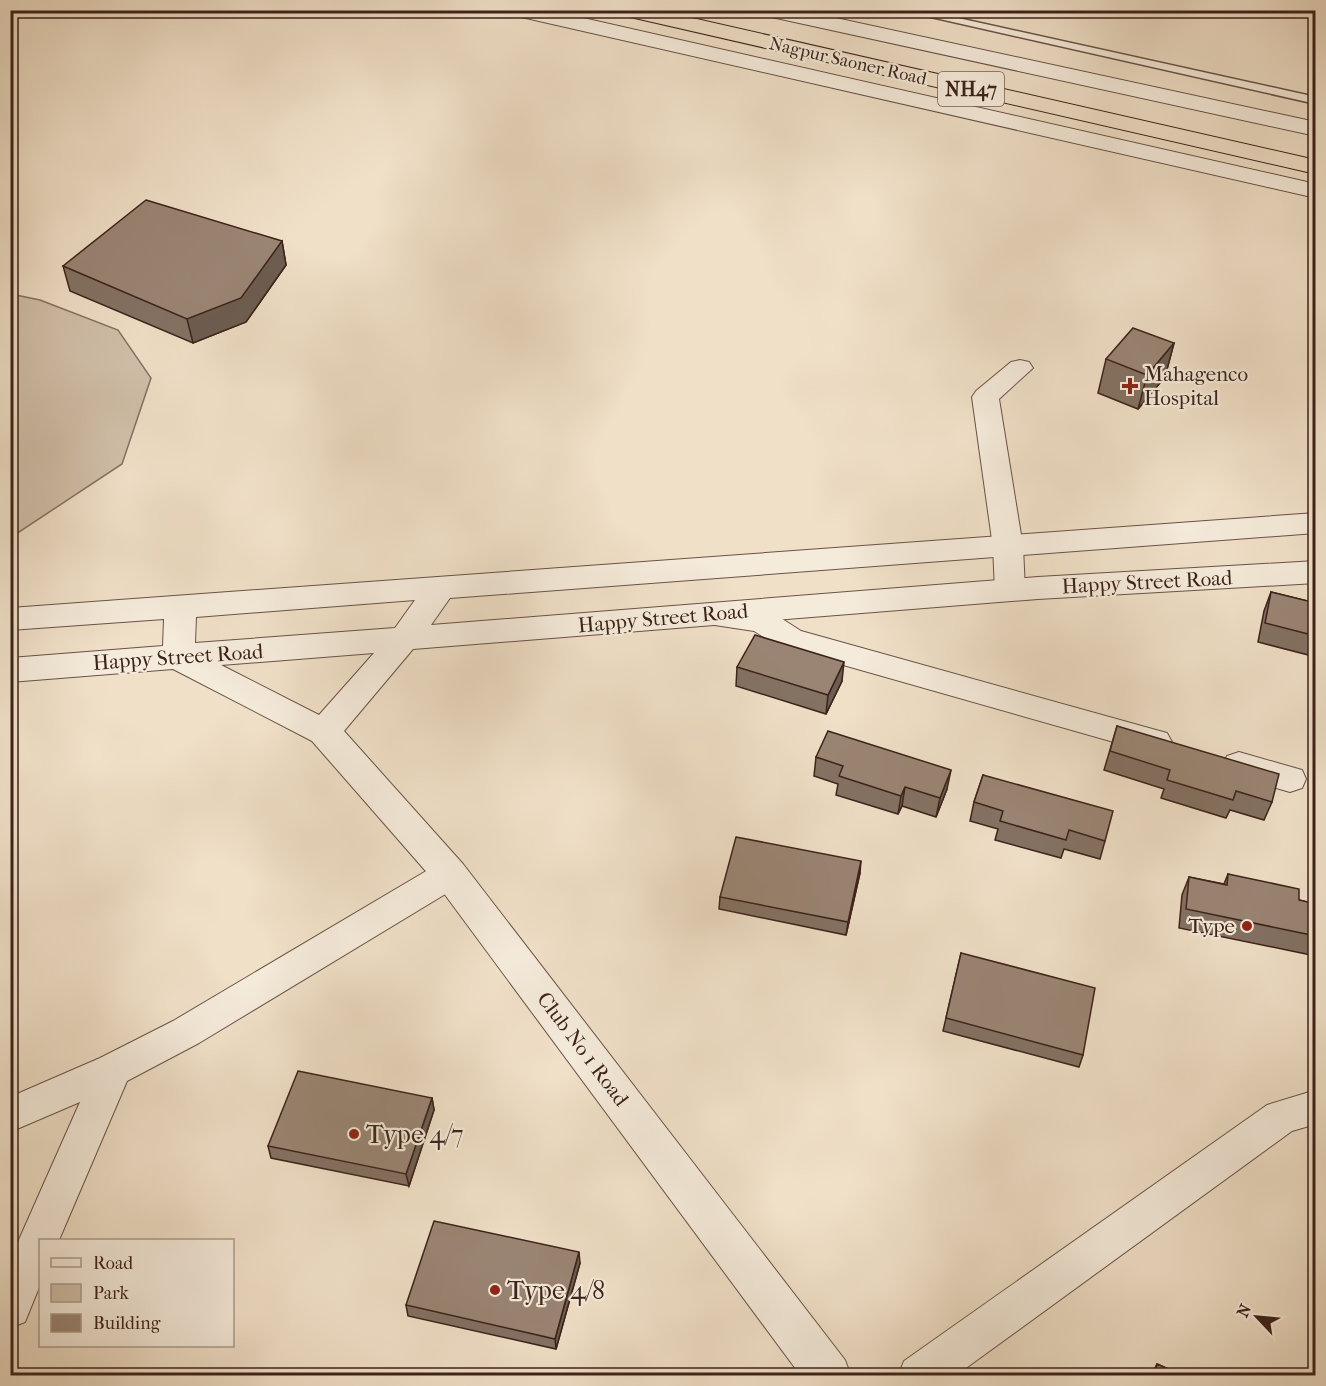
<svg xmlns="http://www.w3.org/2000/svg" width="1326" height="1386" viewBox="0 0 1326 1386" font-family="'IM FELL French Canon',serif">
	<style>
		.green { fill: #d1c0aa; stroke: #867162; stroke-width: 1.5 }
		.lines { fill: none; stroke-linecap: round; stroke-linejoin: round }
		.service-casing { stroke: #695246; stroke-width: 3 }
		.minor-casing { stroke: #695246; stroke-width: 2 }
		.tertiary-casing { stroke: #695246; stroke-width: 2 }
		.trunk-casing { stroke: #3c221a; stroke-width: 2 }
		.service { fill: #f5ebdb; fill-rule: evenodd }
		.minor { fill: #f5ebdb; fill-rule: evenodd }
		.tertiary { fill: #f5ebdb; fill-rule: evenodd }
		.trunk { fill: #f0e0c8; fill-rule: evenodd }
		.wall { fill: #847264; stroke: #3c221a; stroke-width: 1.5 }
		.shaded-wall { fill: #6c5d51; stroke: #3c221a; stroke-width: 1.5 }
		.building { fill: #9a8574; stroke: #3c221a; stroke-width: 1.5 }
		.poi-dot { fill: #8f2418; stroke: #f5ebdb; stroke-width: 2 }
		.labels { text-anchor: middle; stroke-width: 4.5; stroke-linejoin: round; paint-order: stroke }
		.far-street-label { font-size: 18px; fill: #3c221a; stroke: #f5ebdb }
		.shield { fill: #f5ebdb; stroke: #745e54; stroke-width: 1.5 }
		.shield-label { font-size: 20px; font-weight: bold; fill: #3c221a }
		.poi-label { font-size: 21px; fill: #3c221a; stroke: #f5ebdb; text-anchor: start }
		.street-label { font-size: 21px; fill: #3c221a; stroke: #f5ebdb }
		.near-poi-label { font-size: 26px; fill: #3c221a; stroke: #f5ebdb; text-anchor: start }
	</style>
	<rect width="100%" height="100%" fill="#f0e0c8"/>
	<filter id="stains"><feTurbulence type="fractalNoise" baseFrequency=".00333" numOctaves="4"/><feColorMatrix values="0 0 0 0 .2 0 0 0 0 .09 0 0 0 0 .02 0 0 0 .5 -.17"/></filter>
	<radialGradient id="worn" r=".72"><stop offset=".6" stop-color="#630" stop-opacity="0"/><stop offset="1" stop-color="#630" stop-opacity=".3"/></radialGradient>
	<path class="green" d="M11 294 40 300 118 330 151 378 122 464 16 534 11 535Z"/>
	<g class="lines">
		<defs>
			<path id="service" d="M900 10H922L1316 97V104Z"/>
			<path id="minor" d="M1020 360 1029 362 1033 368 999 399 1023 547 1025 590 1021 597 1010 601 999 597 995 590 993 547 972 397 976 391 1011 362Z
				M719 605 773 613 801 631 1156 730 1167 733 1172 742 1167 751 1156 754 780 647 754 631 708 624 704 616 708 608Z
				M1239 752 1302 770 1306 779 1302 788 1290 792 1227 774 1223 765 1227 756Z
				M450 860 462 864 467 874 462 884 199 1043 127 1081 59 1240H40V1285L25 1322 10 1328V1260L80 1102 10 1132V1097L100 1058 173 1021 438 864Z
				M1316 1090V1124L1292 1131 955 1376H898L904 1361 1267 1105Z"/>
			<path id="tertiary" d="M507 10H548L1316 184V198L517 16 509 15Z
				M757 10H799L1316 122V136L767 16 759 15Z
				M1316 513V533L450 598 431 625 1038 577 1316 561V583L1038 599 413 649 344 731 463 864 845 1360 851 1376H801L437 884 312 741 173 669 10 682V658L163 646 164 619 10 630V608ZM415 600 395 628 195 643 196 617ZM374 653 319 715 221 665Z"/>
			<path id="trunk" d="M616 10H657L1316 160V174L626 16 618 15Z"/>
		</defs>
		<use href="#service" class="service-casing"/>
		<use href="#minor" class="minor-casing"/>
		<use href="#tertiary" class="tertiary-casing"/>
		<use href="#trunk" class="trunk-casing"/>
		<use href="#service" class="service"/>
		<use href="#minor" class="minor"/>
		<use href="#tertiary" class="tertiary"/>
		<use href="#trunk" class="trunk"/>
	</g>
	<path class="wall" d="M282 241 286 265 246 322 193 343 70 291 63 266Z
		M1174 343 1165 377 1138 409 1098 393 1106 359Z
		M1271 592 1316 603V657L1258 642 1264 611Z
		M737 667 842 681 826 714 736 686Z
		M1117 726 1272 802 1264 820 1230 810 1226 818 1161 798 1164 789 1104 770Z
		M816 757 947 789 936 817 902 806 898 814 836 795 838 784 814 776Z
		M983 775 1105 841 1100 859 1064 849 1061 858 995 840 998 829 970 821 974 802Z
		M860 873 846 935 719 909 720 897Z
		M1228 874 1299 900 1316 904V956L1179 928 1182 895 1189 877 1224 884Z
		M961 953 1083 1055 1079 1067 943 1031Z
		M432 1098 434 1110 409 1186 271 1158 268 1146Z
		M580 1263 556 1349 408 1316 406 1305Z
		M1157 1364 1184 1376H1151Z"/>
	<path class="shaded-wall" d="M282 241 286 265 246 322 193 343 187 319Z
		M1174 343 1165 377 1138 409 1147 375Z
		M844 662 842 681 826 714 828 695Z
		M951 770 947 789 936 817 940 798Z
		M905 787 902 806 898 814 901 796Z
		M861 861 860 873 846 935 848 922Z
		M432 1098 434 1110 409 1186 406 1174Z
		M579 1252 580 1263 556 1349 555 1339Z"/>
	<path class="building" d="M146 200 282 241 241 298 187 319 63 266Z
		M1133 328 1174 343 1147 375 1106 359Z
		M1271 592 1316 603V636L1265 623Z
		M755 635 844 662 828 695 737 667Z
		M1117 726 1279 774 1272 802 1236 791 1233 800 1167 780 1170 770 1110 751Z
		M828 731 951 770 940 798 905 787 901 796 839 776 843 766 816 757Z
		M983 775 1113 811 1105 841 1069 830 1066 840 1000 821 1003 811 974 802Z
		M736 837 861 861 848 922 720 897Z
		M1228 874 1299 889V900L1316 904V936L1186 909 1189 877 1227 885Z
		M961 953 1095 988 1083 1055 946 1018Z
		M298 1071 432 1098 406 1174 268 1146Z
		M434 1221 579 1252 555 1339 406 1305Z
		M1157 1364 1184 1376H1154Z"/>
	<g class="poi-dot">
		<path d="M1127 377h6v6h6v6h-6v6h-6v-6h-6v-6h6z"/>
		<circle cx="1247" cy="926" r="6"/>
		<circle cx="354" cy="1134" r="6"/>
		<circle cx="495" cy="1290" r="6"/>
	</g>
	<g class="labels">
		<g class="far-street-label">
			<text transform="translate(848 61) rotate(13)" y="6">Nagpur Saoner Road</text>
		</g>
		<rect class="shield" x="938" y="72" width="66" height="34" rx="4.5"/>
		<g class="shield-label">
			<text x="971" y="96">NH47</text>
		</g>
		<g class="poi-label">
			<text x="1144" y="381">Mahagenco<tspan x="1144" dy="24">Hospital</tspan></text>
			<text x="1235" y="933" text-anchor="end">Type</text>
		</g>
		<g class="street-label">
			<text transform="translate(1147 582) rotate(-3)" y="7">Happy Street Road</text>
			<text transform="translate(663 618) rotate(-5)" y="7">Happy Street Road</text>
			<text transform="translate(178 657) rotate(-4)" y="7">Happy Street Road</text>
			<text transform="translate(583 1049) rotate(53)" y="7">Club No 1 Road</text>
		</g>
		<g class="near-poi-label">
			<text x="366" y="1143">Type 4/7</text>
			<text x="507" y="1299">Type 4/8</text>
		</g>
	</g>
	<rect width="1326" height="1386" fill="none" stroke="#f0e0c8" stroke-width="36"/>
	<rect x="12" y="12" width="1302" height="1362" fill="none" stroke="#3c221a" stroke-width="3"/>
	<rect x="18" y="18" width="1290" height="1350" fill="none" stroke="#3c221a" stroke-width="1.5"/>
	<rect x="39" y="1239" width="195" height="108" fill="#f5ebdb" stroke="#ab9b8e" stroke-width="1.5"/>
	<rect x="51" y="1258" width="30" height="9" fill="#f5ebdb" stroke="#ab9b8e" stroke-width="1.5"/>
	<text x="93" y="1269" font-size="18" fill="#3c221a">Road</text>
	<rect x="51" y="1284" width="30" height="18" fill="#d1c0aa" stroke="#ab9b8e" stroke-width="1.5"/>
	<text x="93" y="1299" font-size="18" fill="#3c221a">Park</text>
	<rect x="51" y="1314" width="30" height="18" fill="#9a8574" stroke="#ab9b8e" stroke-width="1.5"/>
	<text x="93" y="1329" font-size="18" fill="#3c221a">Building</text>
	<g transform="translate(1257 1317) rotate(296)" stroke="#f5ebdb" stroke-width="4.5" paint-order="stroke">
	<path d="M0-4.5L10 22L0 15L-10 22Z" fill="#3c221a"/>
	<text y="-9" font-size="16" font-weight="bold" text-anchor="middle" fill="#3c221a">N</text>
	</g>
	<rect width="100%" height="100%" filter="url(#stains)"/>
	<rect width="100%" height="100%" fill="url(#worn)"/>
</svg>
